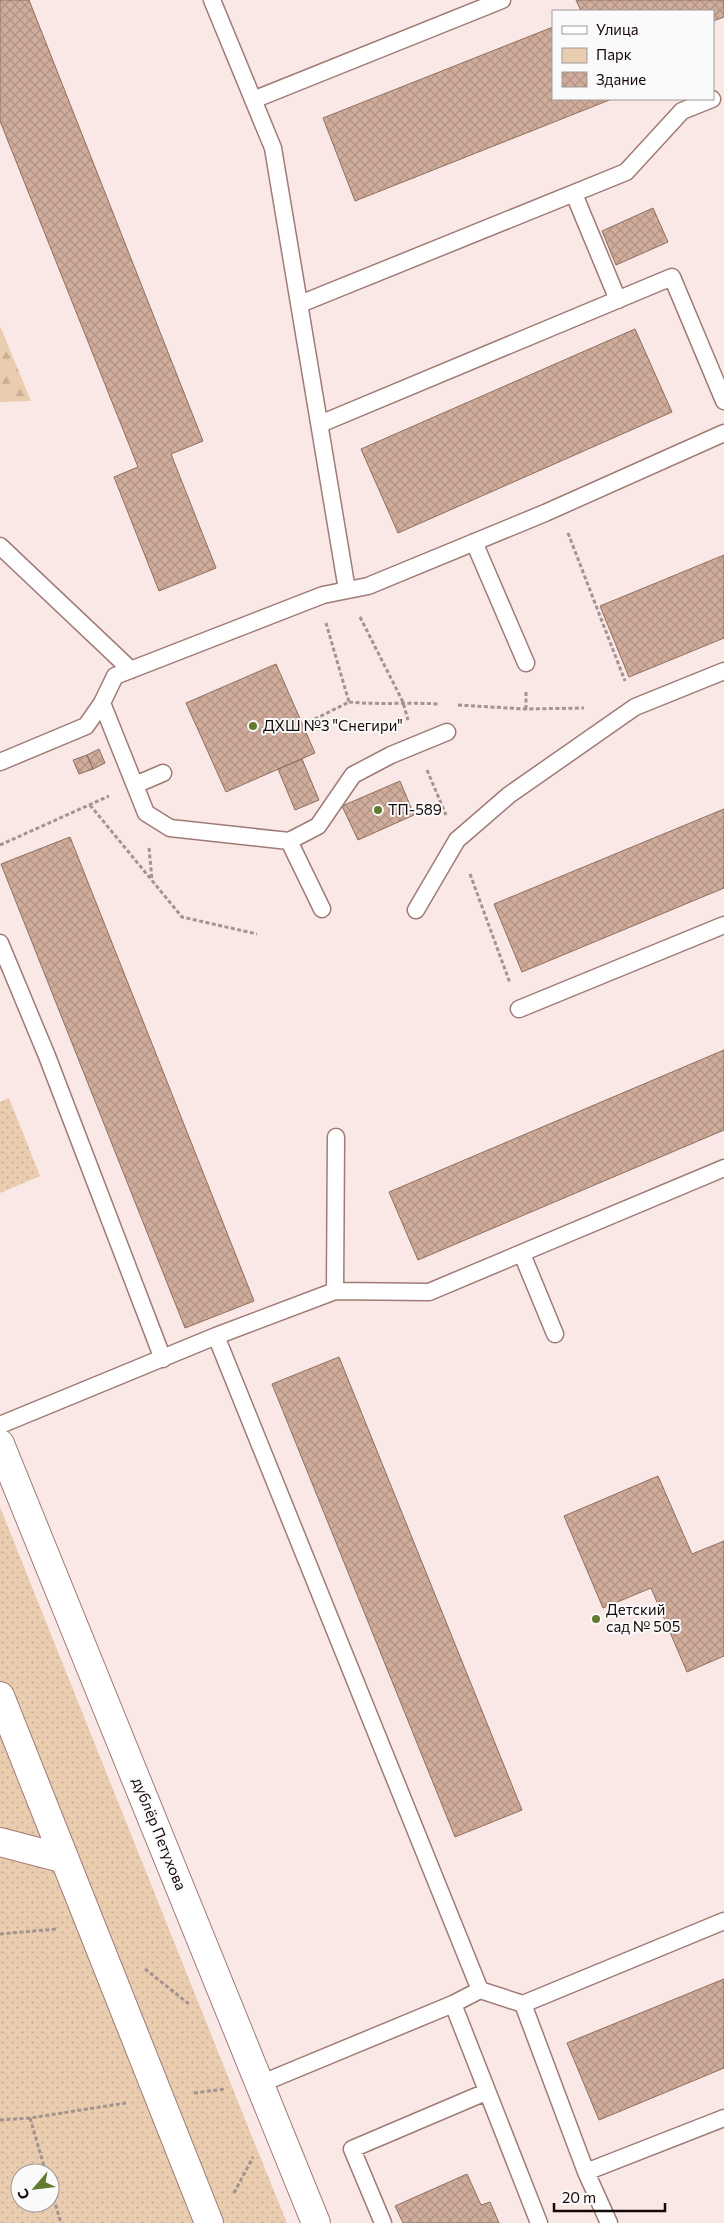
<svg xmlns="http://www.w3.org/2000/svg" width="724" height="2223" viewBox="0 0 724 2223" font-family="Commissioner,sans-serif">
	<style>
		.green { fill: url(#green-dots); fill-rule: evenodd }
		.forest { fill: url(#forest-firs) }
		.building { fill: url(#building-cross-hatch); stroke: #906f5f }
		.lines { fill: none; stroke-linecap: round; stroke-linejoin: round }
		.lane-casing { stroke: #a07b76; stroke-width: 19 }
		.street-casing { stroke: #a07b76; stroke-width: 30 }
		.path { stroke: #a39391; stroke-width: 3; stroke-dasharray: 4 2.5; stroke-linecap: butt }
		.lane { stroke: #fff; stroke-width: 16 }
		.street { stroke: #fff; stroke-width: 28 }
		.poi-dot { fill: #617c2f; stroke: #fafafa; stroke-width: 2 }
		.labels { text-anchor: middle; stroke-width: 4; stroke-linejoin: round; paint-order: stroke }
		.poi-label { font-size: 15px; fill: #160908; stroke: #fafafa; text-anchor: start }
		.street-label { font-size: 15px; fill: #160908; stroke: #fafafa }
	</style>
	<defs>
		<pattern id="green-dots" width="8" height="8" patternUnits="userSpaceOnUse" patternTransform="scale(1.25)"><rect width="8" height="8" fill="#eaccaf"/><path d="M2 2h.1M6 6h.1" fill="none" stroke="#c8ae95" stroke-width="1.8" stroke-linecap="round"/></pattern>
		<pattern id="forest-firs" width="22" height="20" patternUnits="userSpaceOnUse" patternTransform="scale(1.25)"><rect width="22" height="20" fill="#eaccaf"/><path d="M5 1l3.5 6h-7zM16 11l3.5 6h-7z" fill="#c8ae95"/></pattern>
		<pattern id="building-cross-hatch" width="8" height="8" patternUnits="userSpaceOnUse" patternTransform="scale(1.25)"><rect width="8" height="8" fill="#cfac9b"/><path d="M0 0l8 8M0 8l8-8" fill="none" stroke="#b19384"/></pattern>
	</defs>
	<rect width="100%" height="100%" fill="#fae8e6"/>
	<path class="green" d="M9 1098 40 1176 0 1193V1102Z
		M0 1507 257 2149 287 2223H0ZM20 2173H50V2203H20Z"/>
	<path class="forest" d="M0 326 31 401 0 402Z"/>
	<path class="building" d="M0 0H29L203 441 171 454 216 568 159 591 114 477 138 467 0 121Z
		M576 0H724V17L713 21V11H581Z
		M553 27V99H612L355 201 323 118Z
		M653 208 668 242 616 265 602 231Z
		M635 329 672 412 398 533 361 449Z
		M724 555V638L629 677 600 606Z
		M276 664 315 753 226 792 186 703Z
		M99 749 105 763 93 769 87 755Z
		M87 755 93 769 79 774 73 760Z
		M302 759 319 800 295 810 278 769Z
		M400 781 414 815 358 840 342 806Z
		M724 809V888L522 972 494 904Z
		M70 837 254 1301 185 1328 1 864Z
		M724 1050V1130L418 1260 389 1192Z
		M339 1357 522 1810 455 1837 272 1384Z
		M658 1476 692 1554 724 1541V1656L687 1672 651 1588 603 1608 564 1516Z
		M724 1979V2068L599 2120 567 2043Z
		M467 2174 481 2205 490 2202 499 2223H403L395 2206Z"/>
	<g class="lines">
		<defs>
			<path id="lane" d="M212 0 273 148 347 590
				M253 100 502 0
				M574 194 618 300
				M300 304 626 172 682 111 712 99
				M320 424 672 277 724 401
				M474 542 526 663
				M0 546 131 670
				M102 703 146 813 170 828 289 841 322 909
				M0 762 86 726 102 703 115 676 323 595 368 586 545 513 724 433
				M135 785 163 773
				M289 841 318 826 353 775 391 755 447 732
				M416 910 457 840 509 795 635 707 724 671
				M0 943 47 1056 163 1359
				M519 1009 724 925
				M522 1254 555 1334
				M335 1291 429 1292 724 1168
				M216 1336 480 1990 453 2004 260 2084
				M0 1425 216 1336 335 1291 336 1137
				M480 1990 523 2004 586 2172 609 2223
				M453 2004 539 2223
				M523 2004 724 1921
				M586 2172 724 2118
				M383 2223 352 2149 486 2092"/>
			<path id="street" d="M0 1444 316 2223
				M0 1696 209 2223
				M0 1842 65 1859"/>
		</defs>
		<use href="#lane" class="lane-casing"/>
		<use href="#street" class="street-casing"/>
		<path class="path" d="M568 533 625 681
			M360 617 403 702 408 720
			M349 702C379 705 409 702 439 704
			M458 705 526 709 584 708
			M526 709V691
			M303 725 349 702 326 623
			M427 770 446 815
			M90 805 182 917 257 934
			M0 845 109 796
			M149 848 152 880
			M470 874 510 983
			M0 1934 57 1929
			M145 1969 189 2004
			M194 2093 225 2089
			M30 2118 46 2173
			M0 2120 30 2118 126 2103
			M50 2186 61 2223
			M234 2193 253 2157"/>
		<use href="#lane" class="lane"/>
		<use href="#street" class="street"/>
	</g>
	<g class="poi-dot">
		<circle cx="253" cy="726" r="5"/>
		<circle cx="378" cy="810" r="5"/>
		<circle cx="596" cy="1619" r="5"/>
	</g>
	<g class="labels">
		<g class="poi-label">
			<text x="263" y="731">ДХШ №3 "Снегири"</text>
			<text x="388" y="815">ТП-589</text>
			<text x="606" y="1615">Детский<tspan x="606" dy="17">сад № 505</tspan></text>
		</g>
		<g class="street-label">
			<text transform="translate(159 1834) rotate(68)" y="5">дублёр Петухова</text>
		</g>
	</g>
	<rect x="552" y="10" width="162" height="90" fill="#fafafa" stroke="#9f9a99"/>
	<rect x="562" y="26" width="25" height="8" fill="#ffffff" stroke="#9f9a99"/>
	<text x="596" y="35" font-size="15" fill="#160908">Улица</text>
	<rect x="562" y="48" width="25" height="15" fill="#eaccaf" stroke="#9f9a99"/>
	<text x="596" y="60" font-size="15" fill="#160908">Парк</text>
	<rect x="562" y="72" width="25" height="15" fill="url(#building-cross-hatch)" stroke="#9f9a99"/>
	<text x="596" y="85" font-size="15" fill="#160908">Здание</text>
	<g transform="translate(35 2188) rotate(242)"><circle r="24" fill="#fafafa" stroke="#9f9a99"/>
	<path d="M0-4L9 19L0 12L-9 19Z" fill="#617c2f"/>
	<text y="-8" font-size="14" font-weight="bold" text-anchor="middle" fill="#160908">С</text>
	</g>
	<path d="M554 2203v8h111v-8" fill="none" stroke="#160908" stroke-width="2.5"/>
	<text x="562" y="2203" font-size="15" fill="#160908" stroke="#fafafa" stroke-width="4" paint-order="stroke">20 m</text>
</svg>
